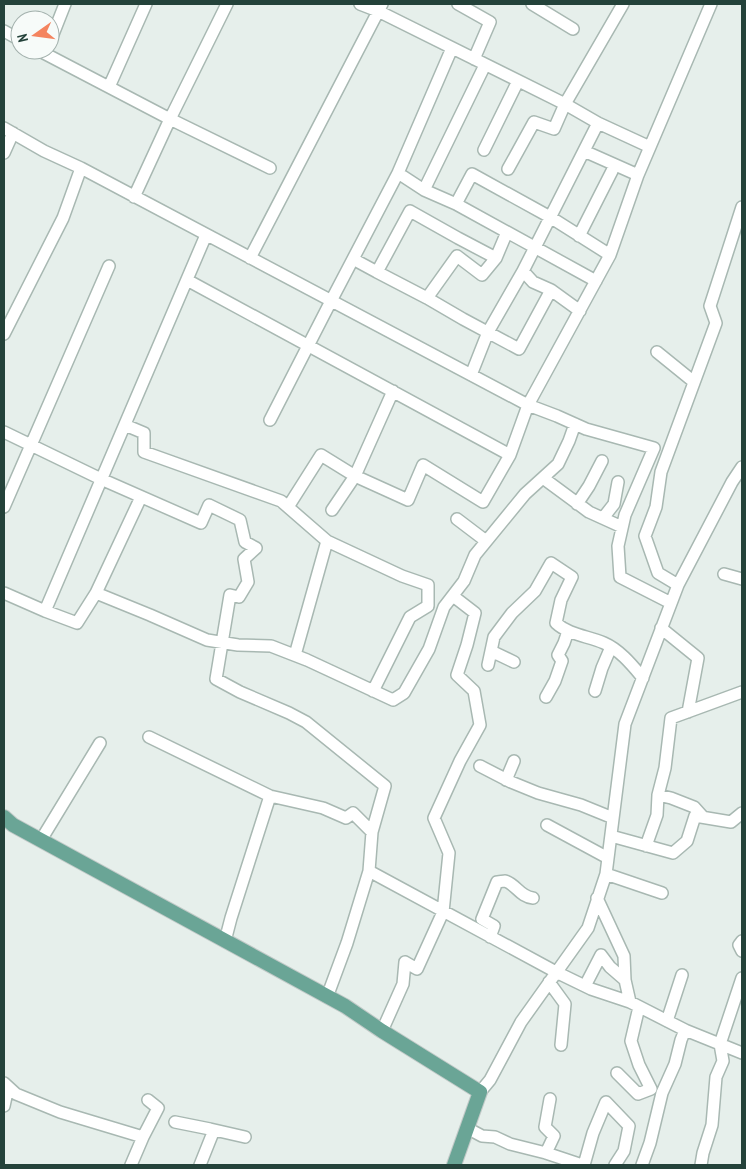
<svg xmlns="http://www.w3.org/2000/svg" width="746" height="1169" viewBox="0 0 746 1169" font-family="'PT Sans Narrow',sans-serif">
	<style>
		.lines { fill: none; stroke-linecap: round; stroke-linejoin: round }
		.minor-casing { stroke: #a8b8b2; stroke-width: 14 }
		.major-casing { stroke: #c2cac8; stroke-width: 16 }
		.minor { stroke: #fff; stroke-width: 11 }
		.major { stroke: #6aa596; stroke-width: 14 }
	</style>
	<rect width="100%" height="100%" fill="#e6efeb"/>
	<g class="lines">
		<defs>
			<path id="minor" d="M360 4 378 11 565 104 598 123 650 147
				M458 4 490 22 474 59
				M532 4 573 29
				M4 31 20 40
				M50 42 65 4
				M38 50 170 119 270 168
				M109 87 146 4
				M4 128 44 151 81 168 63 218 4 334
				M484 150 518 81
				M584 151 638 175
				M4 153 13 133
				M81 168 528 405 557 416 586 429 654 448 625 515 618 546 620 577 671 603
				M508 169 534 122 554 129 565 104 623 4
				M398 173 424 190
				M134 197 170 119 227 4
				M456 204 424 190 485 65
				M507 232 496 258 482 275 457 256 427 298 463 319 519 349 551 290 580 311
				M579 236 612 171 614 165
				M250 258 382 4
				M353 259 377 272 410 211 458 238 496 258
				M523 271 598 123
				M377 272 427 298
				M187 280 510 455
				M596 281 456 204 472 174 550 217 610 255
				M657 352 694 382
				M471 375 488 332 523 271 533 282 551 290
				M270 420 331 301 398 173 452 48
				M125 425 144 433V452L281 501 327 541 402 576 428 585V606L410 617 373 691
				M4 432 101 479 201 523 209 505 240 520 245 542 256 548 244 559 248 582 239 597 230 595 216 679 240 692 289 713 306 722 385 786 372 832 369 871 347 943 327 997
				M543 478 589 512 622 527
				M577 504 589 486 602 461
				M4 507 109 266
				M288 507 321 455 355 476 408 500 423 465 483 502 510 455 528 405 610 255 638 175 711 4
				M332 510 355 476 393 391
				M603 518 614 504 618 482
				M457 519 486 541
				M724 574 742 579
				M678 585 658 573 645 536 656 507 661 472 716 323 710 306 742 207
				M4 593 45 611 206 235
				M96 593 141 497
				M45 611 77 623 96 593 150 615 207 640 238 645 271 646 307 660 393 700 404 693 429 649 444 607 464 581 475 555 525 494 558 464 569 441 575 424
				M661 628 698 658 688 712
				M491 651 514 662
				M295 655 327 541
				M488 665 494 637 512 613 535 591 551 563 572 577 561 600 556 623C569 635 588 636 604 643 620 650 632 665 643 678
				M595 691 602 668 611 647
				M546 697 555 681 562 661 558 655 564 643 568 631
				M149 737 270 796 323 808 346 818 353 813 372 832
				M480 766 511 782 538 793 581 805 613 818
				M506 780 514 761
				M658 795 665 768 671 718 742 692
				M547 825 608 858
				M611 836 673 853 687 841 695 816 731 822 742 813
				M41 840 100 743
				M646 846 657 815 658 795 671 798 694 807 703 817
				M369 871 556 972 591 989 630 1002 685 1030 681 1040 675 1064 662 1093 650 1143 642 1165
				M606 874 662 893
				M597 898 624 956 625 980
				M490 937 494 926 482 919 497 882C500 882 503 881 505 881 516 884 520 897 533 898
				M225 941 231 918 270 796
				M742 941 739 945 742 951
				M549 982 565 1004 561 1045
				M585 986 601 955 610 967 625 980 630 1002
				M667 1021 682 975
				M685 1030 742 1053
				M382 1031 403 984 405 962 417 969 443 912 449 853 434 818 460 761 480 725 474 691 457 675 467 645 475 613 453 596
				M617 1073 638 1094 651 1089 639 1065 631 1041 639 1007
				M4 1083 16 1094 60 1112 143 1137 131 1165
				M480 1092 490 1080 521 1022 588 928 606 874 625 724 678 585 732 482 742 467
				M4 1106 8 1087
				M175 1122 210 1129 245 1137
				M467 1128 482 1136 495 1137 510 1144 546 1153 582 1165
				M143 1137 158 1108 148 1100
				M546 1153 554 1136 545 1127 550 1099
				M200 1165 214 1130
				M584 1165 593 1133 606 1102 629 1126 624 1151 615 1165
				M701 1165 703 1153 712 1125 716 1077 723 1061 720 1044 742 978"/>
			<path id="major" d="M4 817 13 825 345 1006 382 1031 480 1092 454 1165"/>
		</defs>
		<use href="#minor" class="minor-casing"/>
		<use href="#major" class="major-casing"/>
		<use href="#minor" class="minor"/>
		<use href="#major" class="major"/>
	</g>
	<rect width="746" height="1169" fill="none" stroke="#24423a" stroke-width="10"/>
	<g transform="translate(35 35) rotate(256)"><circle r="24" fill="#f7fbf9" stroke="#a3b1ad"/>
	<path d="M0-4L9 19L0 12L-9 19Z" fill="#f4845f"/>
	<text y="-8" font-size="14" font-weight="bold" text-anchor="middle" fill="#24423a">N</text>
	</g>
</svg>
